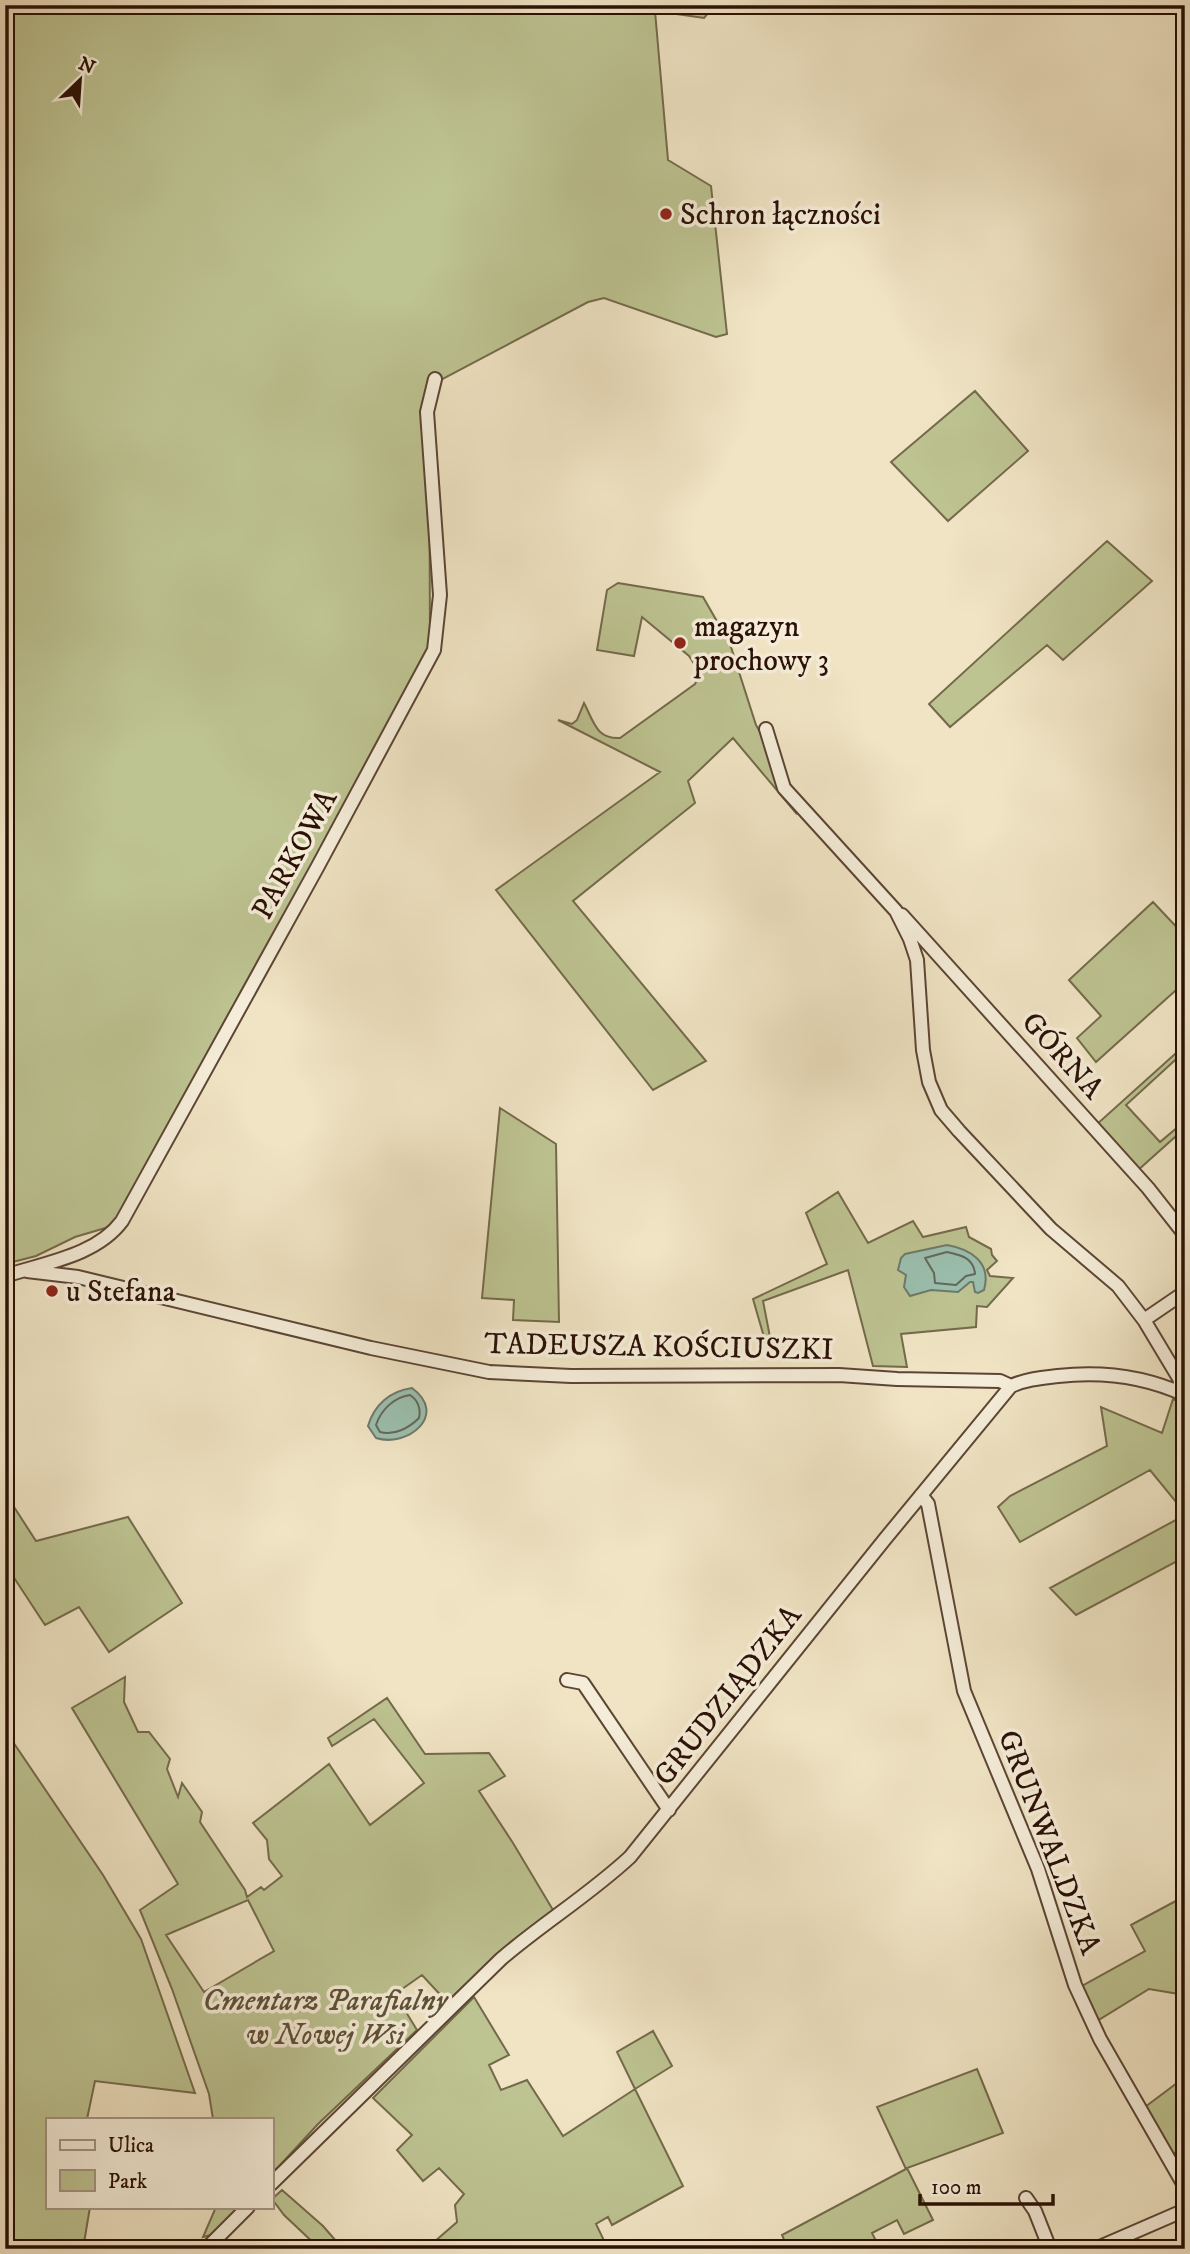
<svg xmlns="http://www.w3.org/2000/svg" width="1190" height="2254" viewBox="0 0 1190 2254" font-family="'IM FELL DW Pica',serif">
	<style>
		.green { fill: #bdc391; stroke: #746a4b; stroke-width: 2; fill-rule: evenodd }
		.water { fill: #9bbfae; stroke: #6e796a; stroke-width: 2 }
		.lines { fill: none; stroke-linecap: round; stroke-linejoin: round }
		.shore { stroke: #62685a; stroke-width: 2 }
		.minor-casing { stroke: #5c4535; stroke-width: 16 }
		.minor { stroke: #f5edd9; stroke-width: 12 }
		.poi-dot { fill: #8f2418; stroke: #f5edd9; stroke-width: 2.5 }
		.labels { text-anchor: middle; stroke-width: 7; stroke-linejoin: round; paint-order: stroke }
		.poi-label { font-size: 30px; fill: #2a1005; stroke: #f5edd9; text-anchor: start }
		.street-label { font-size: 30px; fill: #2a1005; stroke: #f5edd9 }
		.park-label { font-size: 30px; font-style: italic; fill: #5d4f36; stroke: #f5edd9 }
	</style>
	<rect width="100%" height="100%" fill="#f0e4c4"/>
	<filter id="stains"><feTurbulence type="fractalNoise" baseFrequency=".00286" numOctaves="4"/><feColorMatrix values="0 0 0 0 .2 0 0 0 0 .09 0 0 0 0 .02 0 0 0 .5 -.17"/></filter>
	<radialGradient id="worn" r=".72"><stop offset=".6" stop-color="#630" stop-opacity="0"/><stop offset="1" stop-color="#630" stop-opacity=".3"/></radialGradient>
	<path class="green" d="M5 5H715L704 18 655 11 668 160 711 186 727 334 716 337 604 298 588 302 439 381 429 376 430 646 122 1215 112 1226 75 1237 36 1256 5 1264Z
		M975 391 1028 451 948 521 891 462Z
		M1107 541 1152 581 1063 660 1047 645 950 727 929 704Z
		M618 583 703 597 730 644 756 725 799 800 796 813 733 738 688 781 695 803 573 901 706 1061 653 1090 496 890 660 772 558 720 572 724 577 720 584 703C594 722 596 739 620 738L695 684 700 673 689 656 642 617 634 656 597 650 607 590Z
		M1153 902 1185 936V982L1096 1062 1077 1038 1101 1016 1069 980Z
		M1185 1045V1051L1126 1105 1160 1142 1185 1121V1128L1137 1171 1096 1125Z
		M500 1108 556 1144 559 1322 513 1320 514 1300 482 1298Z
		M838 1192 868 1243 913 1221 923 1237 966 1227 969 1237 991 1249 992 1255 997 1261 987 1270 990 1276 1013 1278 987 1307 977 1306 976 1327 901 1334 907 1367 873 1366 848 1270 763 1301 770 1337H764L753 1299 827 1264 806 1213Z
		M1173 1399 1185 1406V1513L1150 1470 1020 1542 998 1507 1010 1496 1107 1446 1101 1407 1162 1433Z
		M5 1493 36 1541 128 1517 182 1603 109 1652 79 1607 45 1625 5 1564Z
		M1185 1515V1557L1076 1615 1050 1588Z
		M125 1677 124 1702 138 1732H149L170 1759 167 1769 178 1797 182 1783 202 1812 200 1822 245 1890 247 1897 261 1887 264 1890 282 1876 269 1859 267 1840 253 1823 329 1764 370 1825 424 1783 374 1719 332 1746 328 1738 387 1698 425 1754 489 1753 505 1776 479 1791 513 1843 553 1910 496 1955 447 2002 422 1975 395 1994 417 2030 318 2124 271 2175V2119H213L209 2094 172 1989 140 1910 178 1884 72 1708ZM248 1900 274 1951 204 1992 166 1935Z
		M9 1736 103 1875 141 1939 195 2093 95 2081 87 2119H47V2207H90L83 2249H5V1738Z
		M1185 1896V1995L1149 1989 1097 2021 1082 1986 1145 1951 1131 1925Z
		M474 1997 509 2055 489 2065 501 2090 527 2080 563 2136 635 2089 617 2052 653 2031 672 2066 635 2089 683 2186 612 2225 608 2217 596 2224 608 2249H426L457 2222 455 2205 464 2194 439 2168 423 2181 397 2150 412 2135 373 2098Z
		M977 2069 1003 2133 907 2168 933 2220 904 2234 897 2220 872 2233 880 2249H788L782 2235 906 2169 877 2107Z
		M1185 2077V2145L1171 2156 1145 2107Z
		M282 2190 323 2226 343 2249H320L284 2215 272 2199Z
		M216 2207H239L211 2235 203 2237Z"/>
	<path class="water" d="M947 1245C970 1249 992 1262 984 1290L978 1293 975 1292 973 1282H970L958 1292 931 1290 910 1296 904 1287 906 1275 898 1270 901 1258 905 1254Z
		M412 1388C449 1415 407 1448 376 1438L368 1426C374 1405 390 1391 412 1388Z"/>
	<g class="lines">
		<path class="shore" d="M947 1252C961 1255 974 1258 975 1274L966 1276 956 1285 935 1283 934 1273 925 1258Z
			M410 1395C418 1400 421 1409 419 1418 409 1428 394 1436 380 1432L376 1425C381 1410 394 1397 410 1395Z"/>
		<defs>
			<path id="minor" d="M766 729 784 788 896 911 910 939 917 960 923 1050 929 1082 941 1110 959 1131 1051 1229 1118 1286 1144 1320 1180 1380 1179 1393
				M902 915 1148 1188 1185 1235
				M27 1271 78 1277 371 1348 489 1372 571 1376 839 1375 897 1379 1000 1381 1011 1386
				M5 1276C44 1263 96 1256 122 1221L318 866 434 650 440 595 427 412 435 379
				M1144 1320 1185 1292
				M921 1495 928 1504 964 1691 1038 1869 1075 1985 1100 2039 1185 2187
				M567 1680 583 1683 669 1810
				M271 2184 501 1959C543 1923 589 1895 630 1857L885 1539 1011 1386C1027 1379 1042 1378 1058 1376 1103 1371 1144 1376 1185 1395
				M1026 2198 1035 2211 1050 2249
				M206 2249 248 2207
				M1095 2249 1185 2210"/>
		</defs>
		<use href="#minor" class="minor-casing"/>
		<use href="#minor" class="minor"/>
	</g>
	<g class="poi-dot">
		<circle cx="666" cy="214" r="7"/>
		<circle cx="680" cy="643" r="7"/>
		<circle cx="52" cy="1291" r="7"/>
	</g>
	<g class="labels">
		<g class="poi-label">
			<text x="680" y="224">Schron łączności</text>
			<text x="694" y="636">magazyn<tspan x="694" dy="34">prochowy 3</tspan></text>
			<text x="66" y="1301">u Stefana</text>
		</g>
		<g class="street-label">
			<text transform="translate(294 854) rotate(-61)" y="10">PARKOWA</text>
			<text transform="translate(1063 1055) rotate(48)" y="10">GÓRNA</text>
			<text transform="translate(659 1346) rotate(1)" y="10">TADEUSZA KOŚCIUSZKI</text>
			<text transform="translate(727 1695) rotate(-52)" y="10">GRUDZIĄDZKA</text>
			<text transform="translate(1050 1842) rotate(69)" y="10">GRUNWALDZKA</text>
		</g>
		<g class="park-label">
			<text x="325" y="2010">Cmentarz Parafialny<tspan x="325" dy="34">w Nowej Wsi</tspan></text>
		</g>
	</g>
	<rect width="1190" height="2254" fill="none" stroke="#f0e4c4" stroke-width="28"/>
	<rect x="7" y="7" width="1176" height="2240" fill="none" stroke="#2a1005" stroke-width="3.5"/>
	<rect x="14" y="14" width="1162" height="2226" fill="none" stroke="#2a1005" stroke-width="2"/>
	<rect x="46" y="2118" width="228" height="91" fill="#f5edd9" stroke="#a49584" stroke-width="2"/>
	<rect x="60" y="2140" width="35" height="10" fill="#f5edd9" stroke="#a49584" stroke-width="2"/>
	<text x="108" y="2152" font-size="21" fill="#2a1005">Ulica</text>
	<rect x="60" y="2170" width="35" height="21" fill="#bdc391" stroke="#a49584" stroke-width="2"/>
	<text x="108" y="2188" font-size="21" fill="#2a1005">Park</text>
	<g transform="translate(80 80) rotate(25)" stroke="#f5edd9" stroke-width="5" paint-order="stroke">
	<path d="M0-5L12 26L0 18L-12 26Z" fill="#2a1005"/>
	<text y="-10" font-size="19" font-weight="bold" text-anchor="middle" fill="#2a1005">N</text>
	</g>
	<path d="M920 2194v10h133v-10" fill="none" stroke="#2a1005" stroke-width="3.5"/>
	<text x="931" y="2194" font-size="21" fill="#2a1005" stroke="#f5edd9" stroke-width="5" paint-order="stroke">100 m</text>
	<rect width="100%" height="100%" filter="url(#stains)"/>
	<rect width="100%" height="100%" fill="url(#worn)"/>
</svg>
